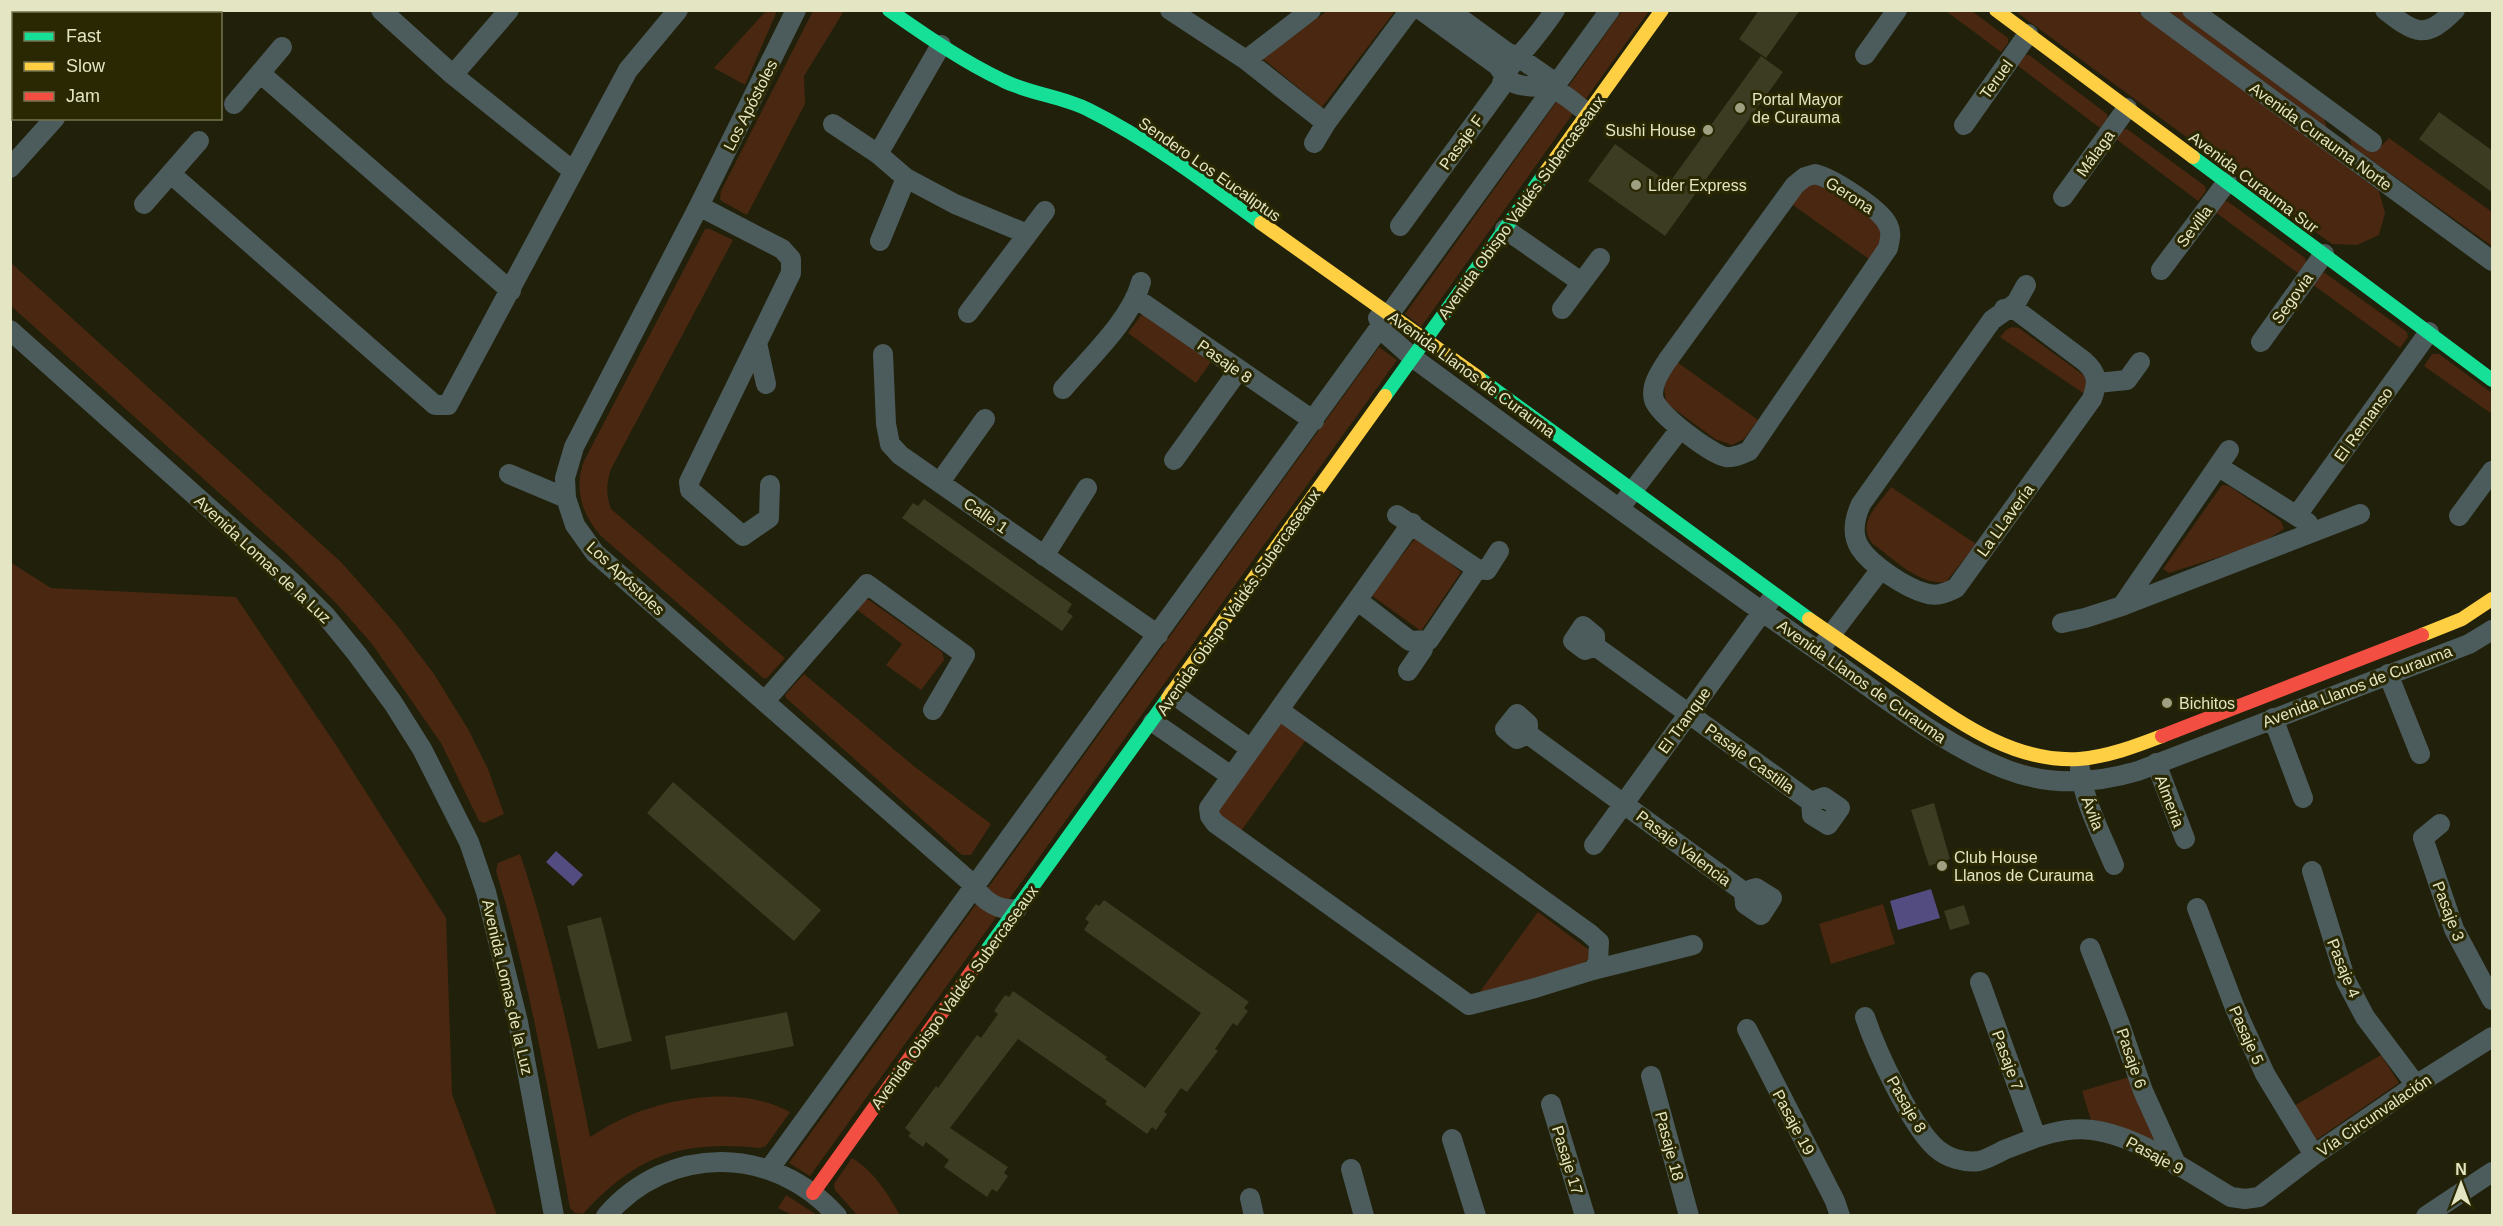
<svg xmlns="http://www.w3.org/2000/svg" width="2503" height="1226" viewBox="0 0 2503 1226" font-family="Helvetica,sans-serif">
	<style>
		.green { fill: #4a2710 }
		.water { fill: #534c81 }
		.building { fill: #3c3c22 }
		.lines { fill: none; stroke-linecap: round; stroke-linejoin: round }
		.street { stroke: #4c5b5b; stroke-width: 20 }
		.fast { stroke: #16e098; stroke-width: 14 }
		.slow { stroke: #ffcf43; stroke-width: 14 }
		.jam { stroke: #f24e42; stroke-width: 14 }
		.poi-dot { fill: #9fa082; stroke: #292802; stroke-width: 2 }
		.labels { text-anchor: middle; stroke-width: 6; stroke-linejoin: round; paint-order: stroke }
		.street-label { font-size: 16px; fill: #e4e5c2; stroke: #292802 }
		.poi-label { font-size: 16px; fill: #e4e5c2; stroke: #292802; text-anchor: start }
	</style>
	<rect width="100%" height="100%" fill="#20200b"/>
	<path class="green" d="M767 10 777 11 745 85 714 68Z
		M813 11H844L804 76 805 104 747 215 723 202 720 199 721 191Z
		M1327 11H1395L1322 107 1262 58Z
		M1622 11H1649L1585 100 1568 87Z
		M1946 11H1972L2008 38V43L2001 52Z
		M2015 11H2137L2379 191 2385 213 2379 235 2357 245 2332 244Z
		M2168 11H2184L2322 112 2327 128Z
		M2025 55H2029L2107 114 2108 118 2100 128 2017 65Z
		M1557 101 1574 112 1421 327 1405 314Z
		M2344 126 2377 150 2389 138 2492 212V246L2352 146Z
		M2127 129 2205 186 2206 191 2198 201 2116 139 2123 130Z
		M1822 181 1881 226 1883 239 1869 259 1790 203 1807 183Z
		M2227 201 2305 258 2306 263 2298 273 2215 212 2223 202Z
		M705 229H710L733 240 611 469C606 484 606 495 611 509L785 658 767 678H763L600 535C581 513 574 488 584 461Z
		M10 262 341 562 396 624 434 674 468 729 488 769 504 814 484 823 479 821 441 743 372 644 336 603 286 553 11 306Z
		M2320 273H2325L2407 332 2408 337 2400 348 2312 284Z
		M1145 310 1213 359 1196 383 1128 333Z
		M2012 327 2019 328 2086 377 2088 383 2086 395 2000 337 2006 330Z
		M1379 347 1397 360 810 1176 789 1163Z
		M2432 354H2439L2492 393V414L2424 366Z
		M1677 362 1758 420 1744 439 1732 445 1715 439 1666 403 1664 386Z
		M2222 485 2229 486 2281 521 2284 529 2260 544 2169 573 2163 569Z
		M1891 487 1976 544 1946 582C1920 586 1892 558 1872 543 1856 523 1879 504 1891 487Z
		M1417 536 1461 572 1421 631 1371 595Z
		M10 562 51 588 236 597 338 748 446 918 452 1094 497 1215H11Z
		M863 599 869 600 942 652 944 660 921 690 886 665 902 644 855 608Z
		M804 674 915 767 991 824 971 855H962L786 698 785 695Z
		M1282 720 1308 737 1239 834 1218 819 1216 806Z
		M520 854C551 946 571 1041 590 1137 599 1132 608 1125 618 1121 666 1097 741 1085 790 1112L766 1146 760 1148C681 1140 637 1155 583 1214L575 1213 570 1208C549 1095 530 981 496 871L498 863Z
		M1883 904 1895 944 1831 964 1819 924Z
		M1538 912 1589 950 1588 960 1573 968 1479 993Z
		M2381 1055 2399 1083 2316 1140 2292 1107Z
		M2129 1077 2161 1148C2139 1132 2117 1124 2091 1120L2082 1091Z
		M852 1158C875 1172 887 1193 900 1215H857L835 1190 834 1184Z
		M786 1195 817 1215H792L778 1208Z"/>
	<path class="water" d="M556 851 583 875 573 886 546 862Z
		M1931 889 1940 918 1898 930 1890 901Z"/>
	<path class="building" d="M1759 10H1800L1766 58 1739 39Z
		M1761 56 1783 72 1665 236 1588 181 1615 144 1669 183Z
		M2439 112 2493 151V193L2419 139Z
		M924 499 1072 604 1067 612 1073 616 1062 631 902 518 913 503 918 506Z
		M673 782 821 910 794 941 647 813Z
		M1934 803 1950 859 1929 866 1911 810Z
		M1104 900 1249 1002 1244 1008 1248 1011 1237 1026 1233 1023 1215 1049 1218 1051 1187 1092 1181 1088 1164 1112 1167 1114 1156 1130 1152 1127 1147 1134 1105 1104 1107 1101 1018 1039 950 1128 1008 1167 1004 1173 1008 1176 997 1192 992 1189 987 1197 944 1167 949 1160 926 1142 923 1147 908 1136 911 1133 905 1128 936 1086 938 1088 977 1035 981 1038 998 1014 994 1011 1005 995 1009 997 1013 991 1107 1057 1105 1059 1145 1088 1201 1013 1084 930 1089 922 1085 919 1096 904 1099 906Z
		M1964 905 1970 924 1950 930 1944 911Z
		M601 917 632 1041 598 1049 567 926Z
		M787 1012 794 1046 671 1070 665 1036Z"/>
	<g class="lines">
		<path class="street" d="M91 10 94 14
			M381 10 453 75 573 171
			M796 10 699 206 574 447 565 478 566 498 575 525 595 553 975 886C983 902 1000 911 1017 909
			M1170 10 1246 60 1326 123
			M1421 10 1498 66C1513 93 1526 83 1552 89 1564 92 1577 106 1588 113
			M1449 10 1508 53 1517 56 1557 84
			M2150 10 2492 261
			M2192 10 2372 142
			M2385 10C2416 34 2425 40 2455 10
			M149 14 152 10
			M1865 55 1897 10
			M1246 60 1311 10
			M260 73 511 291
			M453 75 509 10
			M234 104 282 47
			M833 124 878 154 906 178 955 204 1027 234
			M1964 125 2028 34
			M1314 143 1326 123 1410 10
			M878 154 941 45
			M10 168 55 118
			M171 174 435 405H448L628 70 678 10
			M1815 174C1832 178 1881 209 1888 225 1892 233 1890 239 1888 248L1749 451C1742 454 1734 458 1726 457 1712 455 1659 415 1654 400 1650 386 1660 372 1667 361L1795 185 1805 177Z
			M2063 197 2127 108
			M144 204 199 141
			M699 206 782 249 791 259V273L689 482 690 490 743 536 769 518 770 485
			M1400 226 1501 87C1506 66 1520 56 1532 41 1540 31 1548 21 1555 10
			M1505 229 1581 282
			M880 241 906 178
			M2161 270 2227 182
			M1137 299 1314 421
			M1562 309 1600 258
			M2004 309 2016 310 2084 361C2098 373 2098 382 2092 399L1956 588C1946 593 1936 597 1925 593 1906 588 1871 565 1860 548 1851 534 1855 517 1861 504L1992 320 2016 303 2026 285
			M968 313 1045 211
			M1378 318 1385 333 1412 357C1549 457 1685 559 1824 655 1881 694 1941 744 2005 769 2048 786 2094 784 2138 771L2469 644 2492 630
			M10 330 292 582 326 616 357 654 393 703 422 749 469 842 486 892 518 1022 554 1216
			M2261 342 2324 254
			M757 343 766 384
			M883 354 886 424 890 444 900 455 1158 635
			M2097 383 2127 380 2140 362
			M1063 389C1089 358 1131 320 1141 282
			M1174 460 1238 371
			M2219 467 2308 523
			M509 474 566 498
			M940 482 985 419
			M1625 501 1680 429
			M1397 515 1477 569 1487 570 1499 551
			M2297 515 2429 332
			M2459 516 2492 471
			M1044 556 1087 488
			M1357 600 1410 641 1429 640 1477 569
			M2122 606 2229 450
			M2062 623 2085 618 2122 606 2360 514
			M1583 626 1595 636V646L1585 650 1573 641Z
			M1824 644 1881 569
			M1595 646 1811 802
			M1408 671 1423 649 1422 641
			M2388 674 2420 754
			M1173 694 1251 749
			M765 701 867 584 965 655 933 710
			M1279 710 1589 933 1599 942 1598 962 1593 970 1535 988 1469 1005 1215 823 1210 816 1209 808 1412 523
			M1517 714 1528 724V734L1517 739 1505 729Z
			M2273 718 2303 798
			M1153 722 1231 776
			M1528 734 1744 892
			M2156 763 2185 839
			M2080 769C2084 802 2101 834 2114 865
			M1824 797 1840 808 1828 825 1812 815 1811 802Z
			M2440 824 2423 838 2454 929 2492 1000
			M1594 845 1770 601
			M2312 871 2346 981 2365 1017 2416 1085
			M1756 888 1772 898 1761 915 1745 904 1744 892Z
			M2197 908 2235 1008 2265 1074 2314 1155
			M2090 948 2119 1022 2143 1091 2177 1166
			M1593 970 1693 945
			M1980 982 2036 1137
			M1865 1017C1876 1050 1911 1126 1936 1148 1947 1158 1964 1163 1979 1161 1987 1159 1996 1154 2004 1150 2032 1139 2061 1126 2092 1130 2139 1136 2190 1173 2231 1197L2245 1199 2259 1197 2314 1155 2416 1085 2492 1037
			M1747 1029 1835 1201 1840 1216
			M1651 1076 1689 1216
			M1551 1104 1585 1216
			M1452 1139 1476 1216
			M770 1168 1610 10
			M1351 1169 1364 1216
			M1250 1198 1254 1216
			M606 1216C669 1143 774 1145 837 1216
			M2426 1216 2492 1172"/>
		<path class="fast" d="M889 10C925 35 962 61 1002 80 1029 94 1062 96 1089 110 1151 141 1205 182 1261 223
			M2193 157 2492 380
			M1479 378 1809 619
			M1385 396 1545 173
			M984 954 1168 698"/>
		<path class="slow" d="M1996 10 2193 157
			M1545 173 1662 10
			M1261 223 1479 378
			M1809 619C1840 640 1871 662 1902 683 1955 719 2011 763 2079 759 2107 757 2136 746 2162 736
			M2422 635 2462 619 2492 599
			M1168 698 1385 396"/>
		<path class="jam" d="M2162 736 2422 635
			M813 1193 984 954"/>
	</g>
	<g class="poi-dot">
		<circle cx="1740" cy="108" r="6"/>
		<circle cx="1708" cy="130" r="6"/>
		<circle cx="1636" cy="185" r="6"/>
		<circle cx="2167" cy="703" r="6"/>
		<circle cx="1942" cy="866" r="6"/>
	</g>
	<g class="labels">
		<g class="street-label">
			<text transform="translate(1996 79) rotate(-54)" y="6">Teruel</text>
			<text transform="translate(750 105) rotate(-63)" y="6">Los Apóstoles</text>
			<text transform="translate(2321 136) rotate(36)" y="6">Avenida Curauma Norte</text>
			<text transform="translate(1461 142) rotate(-54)" y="6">Pasaje F</text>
			<text transform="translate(2095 153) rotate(-54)" y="6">Málaga</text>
			<text transform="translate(1210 169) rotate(35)" y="6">Sendero Los Eucaliptus</text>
			<text transform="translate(2254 182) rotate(37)" y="6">Avenida Curauma Sur</text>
			<text transform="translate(1850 195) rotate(33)" y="6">Gerona</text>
			<text transform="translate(1521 207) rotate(-54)" y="6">Avenida Obispo Valdés Subercaseaux</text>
			<text transform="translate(2194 226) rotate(-53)" y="6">Sevilla</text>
			<text transform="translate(2292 298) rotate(-54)" y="6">Segovia</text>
			<text transform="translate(1225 361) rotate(35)" y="6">Pasaje 8</text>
			<text transform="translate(1472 374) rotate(36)" y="6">Avenida Llanos de Curauma</text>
			<text transform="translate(2363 424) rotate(-54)" y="6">El Remanso</text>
			<text transform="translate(986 515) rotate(35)" y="6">Calle 1</text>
			<text transform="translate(2005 520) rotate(-54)" y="6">La LLavería</text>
			<text transform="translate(263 559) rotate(43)" y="6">Avenida Lomas de la Luz</text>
			<text transform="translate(626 578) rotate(43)" y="6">Los Apóstoles</text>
			<text transform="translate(1238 602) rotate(-55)" y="6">Avenida Obispo Valdés Subercaseaux</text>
			<text transform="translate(1862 681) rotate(35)" y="6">Avenida Llanos de Curauma</text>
			<text transform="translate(2357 686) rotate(-21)" y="6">Avenida Llanos de Curauma</text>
			<text transform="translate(1684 720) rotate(-54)" y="6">El Tranque</text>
			<text transform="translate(1750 758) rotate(36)" y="6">Pasaje Castilla</text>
			<text transform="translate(2170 801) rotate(69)" y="6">Almeria</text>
			<text transform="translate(2093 813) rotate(69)" y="6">Ávila</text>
			<text transform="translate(1684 848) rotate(37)" y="6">Pasaje Valencia</text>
			<text transform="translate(2449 911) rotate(69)" y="6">Pasaje 3</text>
			<text transform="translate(2344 968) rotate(68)" y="6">Pasaje 4</text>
			<text transform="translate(508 987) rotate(77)" y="6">Avenida Lomas de la Luz</text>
			<text transform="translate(954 997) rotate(-54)" y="6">Avenida Obispo Valdés Subercaseaux</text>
			<text transform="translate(2247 1035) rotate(66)" y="6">Pasaje 5</text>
			<text transform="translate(2132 1058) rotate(71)" y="6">Pasaje 6</text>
			<text transform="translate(2008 1060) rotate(70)" y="6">Pasaje 7</text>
			<text transform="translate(1907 1104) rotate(60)" y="6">Pasaje 8</text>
			<text transform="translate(2374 1115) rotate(-34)" y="6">Vía Circunvalación</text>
			<text transform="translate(1794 1122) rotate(62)" y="6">Pasaje 19</text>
			<text transform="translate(1670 1146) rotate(75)" y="6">Pasaje 18</text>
			<text transform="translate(2155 1155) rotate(28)" y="6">Pasaje 9</text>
			<text transform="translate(1568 1160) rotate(73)" y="6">Pasaje 17</text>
		</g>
		<g class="poi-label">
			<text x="1752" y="105">Portal Mayor<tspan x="1752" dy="18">de Curauma</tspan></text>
			<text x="1696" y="136" text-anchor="end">Sushi House</text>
			<text x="1648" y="191">Líder Express</text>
			<text x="2179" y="709">Bichitos</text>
			<text x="1954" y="863">Club House<tspan x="1954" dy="18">Llanos de Curauma</tspan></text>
		</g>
	</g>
	<rect width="2503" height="1226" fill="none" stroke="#e4e5c2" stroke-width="24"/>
	<rect x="12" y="12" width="210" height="108" fill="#292802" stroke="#74744f" stroke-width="1.5"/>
	<rect x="24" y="32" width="30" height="9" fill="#16e098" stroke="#74744f" stroke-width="1.5"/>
	<text x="66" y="42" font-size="18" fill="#e4e5c2">Fast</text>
	<rect x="24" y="62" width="30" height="9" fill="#ffcf43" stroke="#74744f" stroke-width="1.5"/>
	<text x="66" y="72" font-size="18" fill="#e4e5c2">Slow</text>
	<rect x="24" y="92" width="30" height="9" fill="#f24e42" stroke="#74744f" stroke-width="1.5"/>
	<text x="66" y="102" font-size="18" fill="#e4e5c2">Jam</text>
	<g transform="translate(2461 1184)" stroke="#292802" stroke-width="4.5" paint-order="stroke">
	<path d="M0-4.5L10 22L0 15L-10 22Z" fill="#e4e5c2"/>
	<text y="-9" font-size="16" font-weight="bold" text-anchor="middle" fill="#e4e5c2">N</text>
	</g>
</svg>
